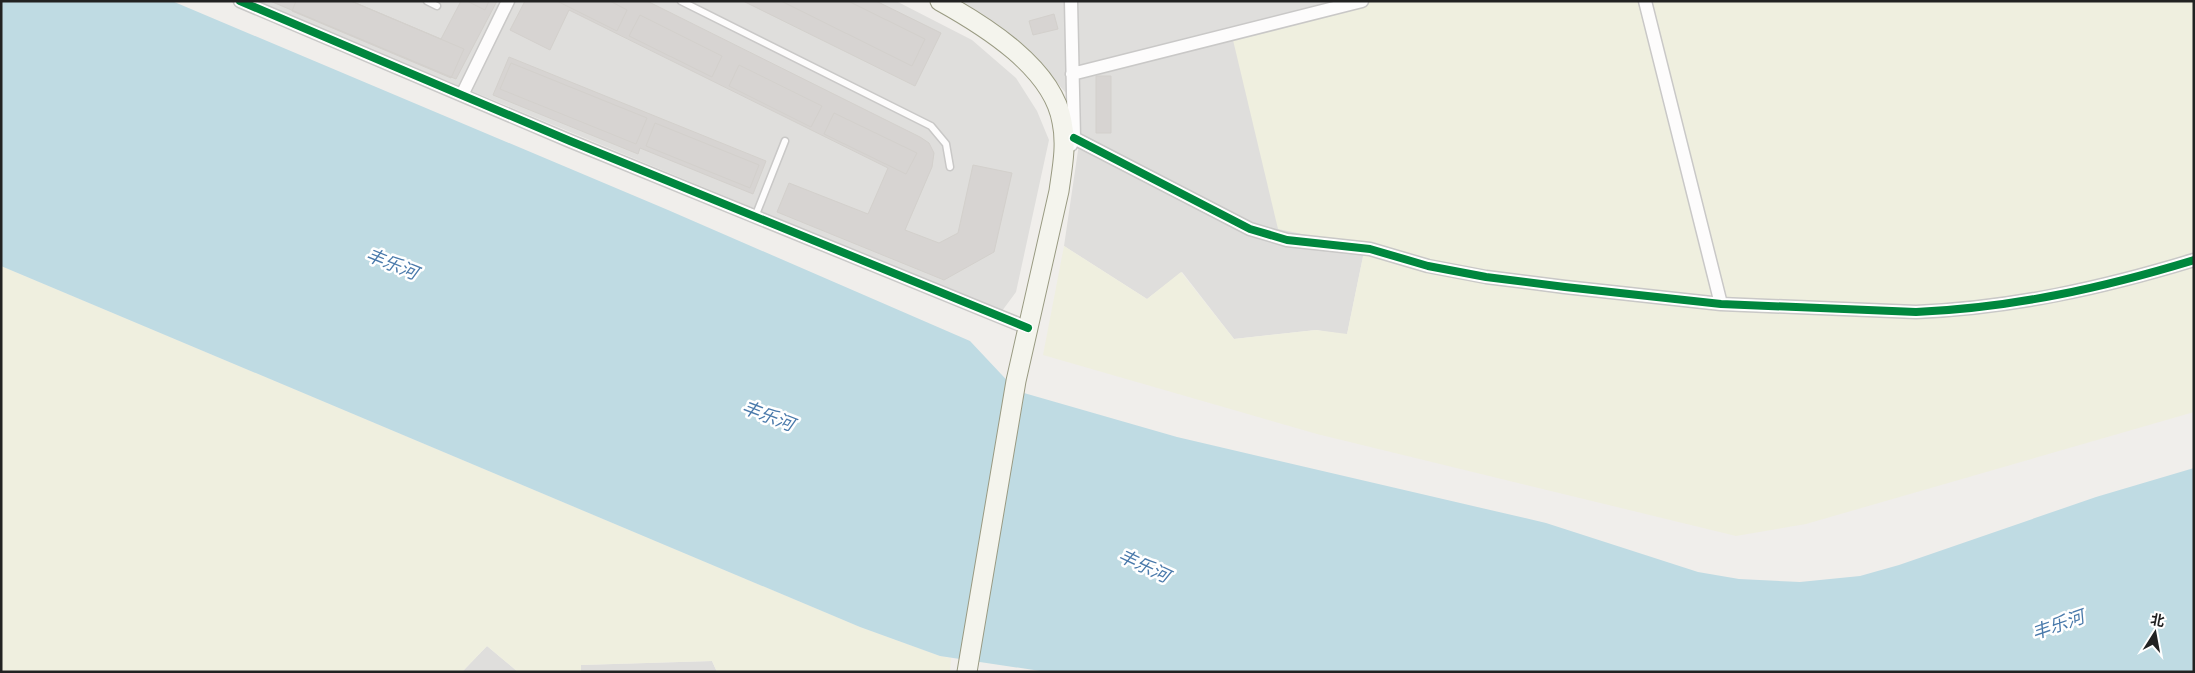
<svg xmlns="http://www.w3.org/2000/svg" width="2195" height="673" viewBox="0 0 2195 673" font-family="'Roboto Condensed','Noto Sans SC',sans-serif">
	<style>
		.residential { fill: #dfdedc }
		.farmland { fill: #efefdf }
		.water { fill: #bfdbe3 }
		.building { fill: #d7d4d2; stroke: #d3d0cc }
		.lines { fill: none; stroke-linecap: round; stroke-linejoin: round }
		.lane-casing { stroke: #c9c8c7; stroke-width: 9 }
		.street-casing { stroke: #c9c8c7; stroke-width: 15 }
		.secondary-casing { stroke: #999a82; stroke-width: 21 }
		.lane { stroke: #fdfcfc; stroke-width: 6 }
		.street { stroke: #fdfcfc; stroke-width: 12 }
		.secondary { stroke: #f4f4ed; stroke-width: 19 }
		.cycleway-casing { stroke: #fff; stroke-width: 11 }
		.cycleway { stroke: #00873e; stroke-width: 8 }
		.labels { text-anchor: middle; stroke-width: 5; stroke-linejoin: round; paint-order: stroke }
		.water-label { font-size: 18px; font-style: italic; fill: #4a7aab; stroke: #fff }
	</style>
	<rect width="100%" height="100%" fill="#f0eeeb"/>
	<path class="residential" d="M254 1H896L972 40 1016 78 1037 111 1049 140 1016 292 1002 311Z
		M959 1H1331L1334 14 1234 40 1321 238 1366 242 1347 335 1316 330 1234 339 1182 272 1147 299 1064 246 1081 130 1066 93 1028 50Z
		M487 646 518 672H462Z
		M712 661 717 672H581L580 665Z"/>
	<path class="farmland" d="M1331 1H2194V412L1806 524 1736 536 1317 434 1043 355 1064 246 1147 299 1181 272 1234 339 1316 330 1347 334 1366 242 1321 238 1278 229 1233 40 1334 14Z
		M1 266 860 627 940 656 951 658 950 672H717L712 661 581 665V672H518L487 646 462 672H1Z"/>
	<path class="water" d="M1 1H172L668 210 970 341 1017 391 1177 437 1546 523 1698 572 1739 579 1800 582 1860 576 1899 565 2096 497 2194 468V672H1047L940 656 860 627 1 266Z"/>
	<path class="building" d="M270 1H351L441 39 461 1H497L456 79Z
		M296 1H351L464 49 451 78 292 11Z
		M467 1H489L485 10Z
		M525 1H647L920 137 929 143 934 153 932 167 905 230 939 243 958 233 973 165 1012 173 994 252 944 280 777 212 789 183 868 214 888 168 569 10 550 50 510 30Z
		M557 1H610L627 10 617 31Z
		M743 1H876L941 33 915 86Z
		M781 1H848L925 39 912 66Z
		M1054 14 1058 29 1033 35 1029 21Z
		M640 15 722 56 712 77 629 36Z
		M509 57 766 161 753 194 640 148 638 154 493 95Z
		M511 63 647 118 636 144 500 89Z
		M739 65 822 106 811 127 729 86Z
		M1096 76H1111V133H1096Z
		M834 113 917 153 906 174 824 134Z
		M655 123 759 165 750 188 646 146Z"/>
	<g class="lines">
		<defs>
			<path id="lane" d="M427 1 437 6
				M681 1 931 126 946 144 950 167
				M755 217 785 141"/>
			<path id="street" d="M240 1 570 141 1028 328
				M1071 1 1074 138 1071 145
				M1645 1 1721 304
				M1072 74 1362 1
				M462 95 508 1
				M1074 138 1250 229 1287 240 1370 249 1428 266 1486 277 1565 287 1721 304 1916 312C2012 308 2102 288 2194 260"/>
			<path id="secondary" d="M940 1C985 26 1053 68 1062 122 1067 145 1062 169 1059 191L1016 381 967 672"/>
		</defs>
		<use href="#lane" class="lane-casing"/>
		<use href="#street" class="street-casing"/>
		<use href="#secondary" class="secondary-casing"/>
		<use href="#lane" class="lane"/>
		<use href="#street" class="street"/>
		<use href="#secondary" class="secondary"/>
		<defs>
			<path id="cycleway" d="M240 1 570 141 1028 328
				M1074 138 1250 229 1287 240 1370 249 1428 266 1486 277 1565 287 1721 304 1916 312C2012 308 2102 288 2194 260"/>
		</defs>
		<use href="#cycleway" class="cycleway-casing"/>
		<use href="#cycleway" class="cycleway"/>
	</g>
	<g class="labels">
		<g class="water-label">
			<text transform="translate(392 264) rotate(22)" y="6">丰乐河</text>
			<text transform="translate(768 416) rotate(21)" y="6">丰乐河</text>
			<text transform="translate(1144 566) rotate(25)" y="6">丰乐河</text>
			<text transform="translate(2058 625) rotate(-19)" y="6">丰乐河</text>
		</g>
	</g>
	<rect width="2195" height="673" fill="none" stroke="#222222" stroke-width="5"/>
	<g transform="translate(2155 633) rotate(11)" stroke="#ffffff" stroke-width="4" paint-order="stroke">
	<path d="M0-4L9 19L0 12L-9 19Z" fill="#222222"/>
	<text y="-8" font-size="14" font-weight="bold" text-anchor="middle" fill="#222222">北</text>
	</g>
</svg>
